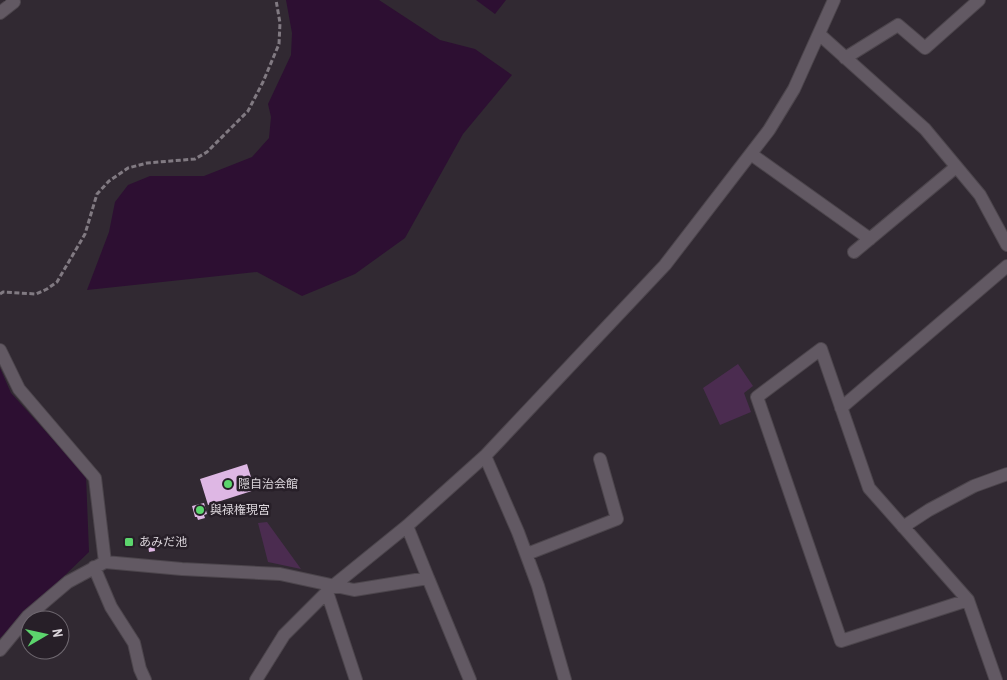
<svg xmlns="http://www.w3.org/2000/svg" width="1007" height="680" viewBox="0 0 1007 680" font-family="'Archivo Narrow','Noto Sans JP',sans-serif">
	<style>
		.green { fill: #4b2c50 }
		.water { fill: #2d0f32 }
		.building { fill: #deb7e4 }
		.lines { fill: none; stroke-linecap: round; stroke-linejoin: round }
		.minor-casing { stroke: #4c454c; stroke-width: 14 }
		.path { stroke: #817a82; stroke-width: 3; stroke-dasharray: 5 2.5; stroke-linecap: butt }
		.minor { stroke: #625963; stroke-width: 12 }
		.poi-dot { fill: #5cd56d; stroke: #271f28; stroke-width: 2 }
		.labels { text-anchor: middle; stroke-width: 5; stroke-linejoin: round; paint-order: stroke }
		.poi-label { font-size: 12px; fill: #dcd6dc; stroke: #271f28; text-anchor: start }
	</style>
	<rect width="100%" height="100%" fill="#312932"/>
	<path class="green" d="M738 364 753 386 744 393 751 412 720 425 703 388Z
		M267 522 301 569 268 562 258 523Z"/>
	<path class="water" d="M286 0H379L440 40 475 49 512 75 463 134 405 238 355 274 302 296 257 272 87 290 109 232 115 202 128 185 150 176H204L252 157 269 138 271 117 268 104 291 55 292 33Z
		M476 0H506L495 14Z
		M0 368 11 393 86 476 89 552 0 638Z"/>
	<path class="building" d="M247 464 255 490 208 505 200 479Z
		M204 503 207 514 204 515 205 518 198 520 197 517H195L192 506Z
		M154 544 155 551 149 552 148 545Z"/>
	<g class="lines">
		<defs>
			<path id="minor" d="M0 13 14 2 12 0
				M819 34 925 129 980 195 1007 245
				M845 58 898 25 925 48 979 0
				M751 154 870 239
				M854 252 956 167
				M0 350 19 389 95 478 105 562 182 569 280 574 354 590 428 578 470 680
				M841 408 1007 266
				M485 456 518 532 538 586 565 680
				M407 526 428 578
				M903 527 929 510 974 486 1007 474
				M527 554 617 519 600 459
				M94 567 111 607 134 643 140 669 145 680
				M327 592 356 680
				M968 600 841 641 757 397 821 349 869 488 968 600 996 680
				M0 650 28 616 68 582 105 562
				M256 680 284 635 333 586 407 526 485 456 665 265 769 130 794 89 834 0"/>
		</defs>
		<use href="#minor" class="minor-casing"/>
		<path class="path" d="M0 294 3 292 36 294 47 289 57 282 85 234 97 194 109 181 128 168 147 163 195 159 207 152 248 111 263 82 279 44 280 23 276 0"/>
		<use href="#minor" class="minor"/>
	</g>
	<g class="poi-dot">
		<circle cx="228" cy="484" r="5"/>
		<circle cx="200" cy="510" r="5"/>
		<rect x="124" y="537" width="10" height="10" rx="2.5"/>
	</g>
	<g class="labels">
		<g class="poi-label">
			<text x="238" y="488">隠自治会館</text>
			<text x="210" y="514">與禄権現宮</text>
			<text x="139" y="546">あみだ池</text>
		</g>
	</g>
	<g transform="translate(45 635) rotate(81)"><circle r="24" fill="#271f28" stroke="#6f6870"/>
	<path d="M0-4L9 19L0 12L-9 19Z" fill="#5cd56d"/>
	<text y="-8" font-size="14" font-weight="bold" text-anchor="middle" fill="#dcd6dc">N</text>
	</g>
</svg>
